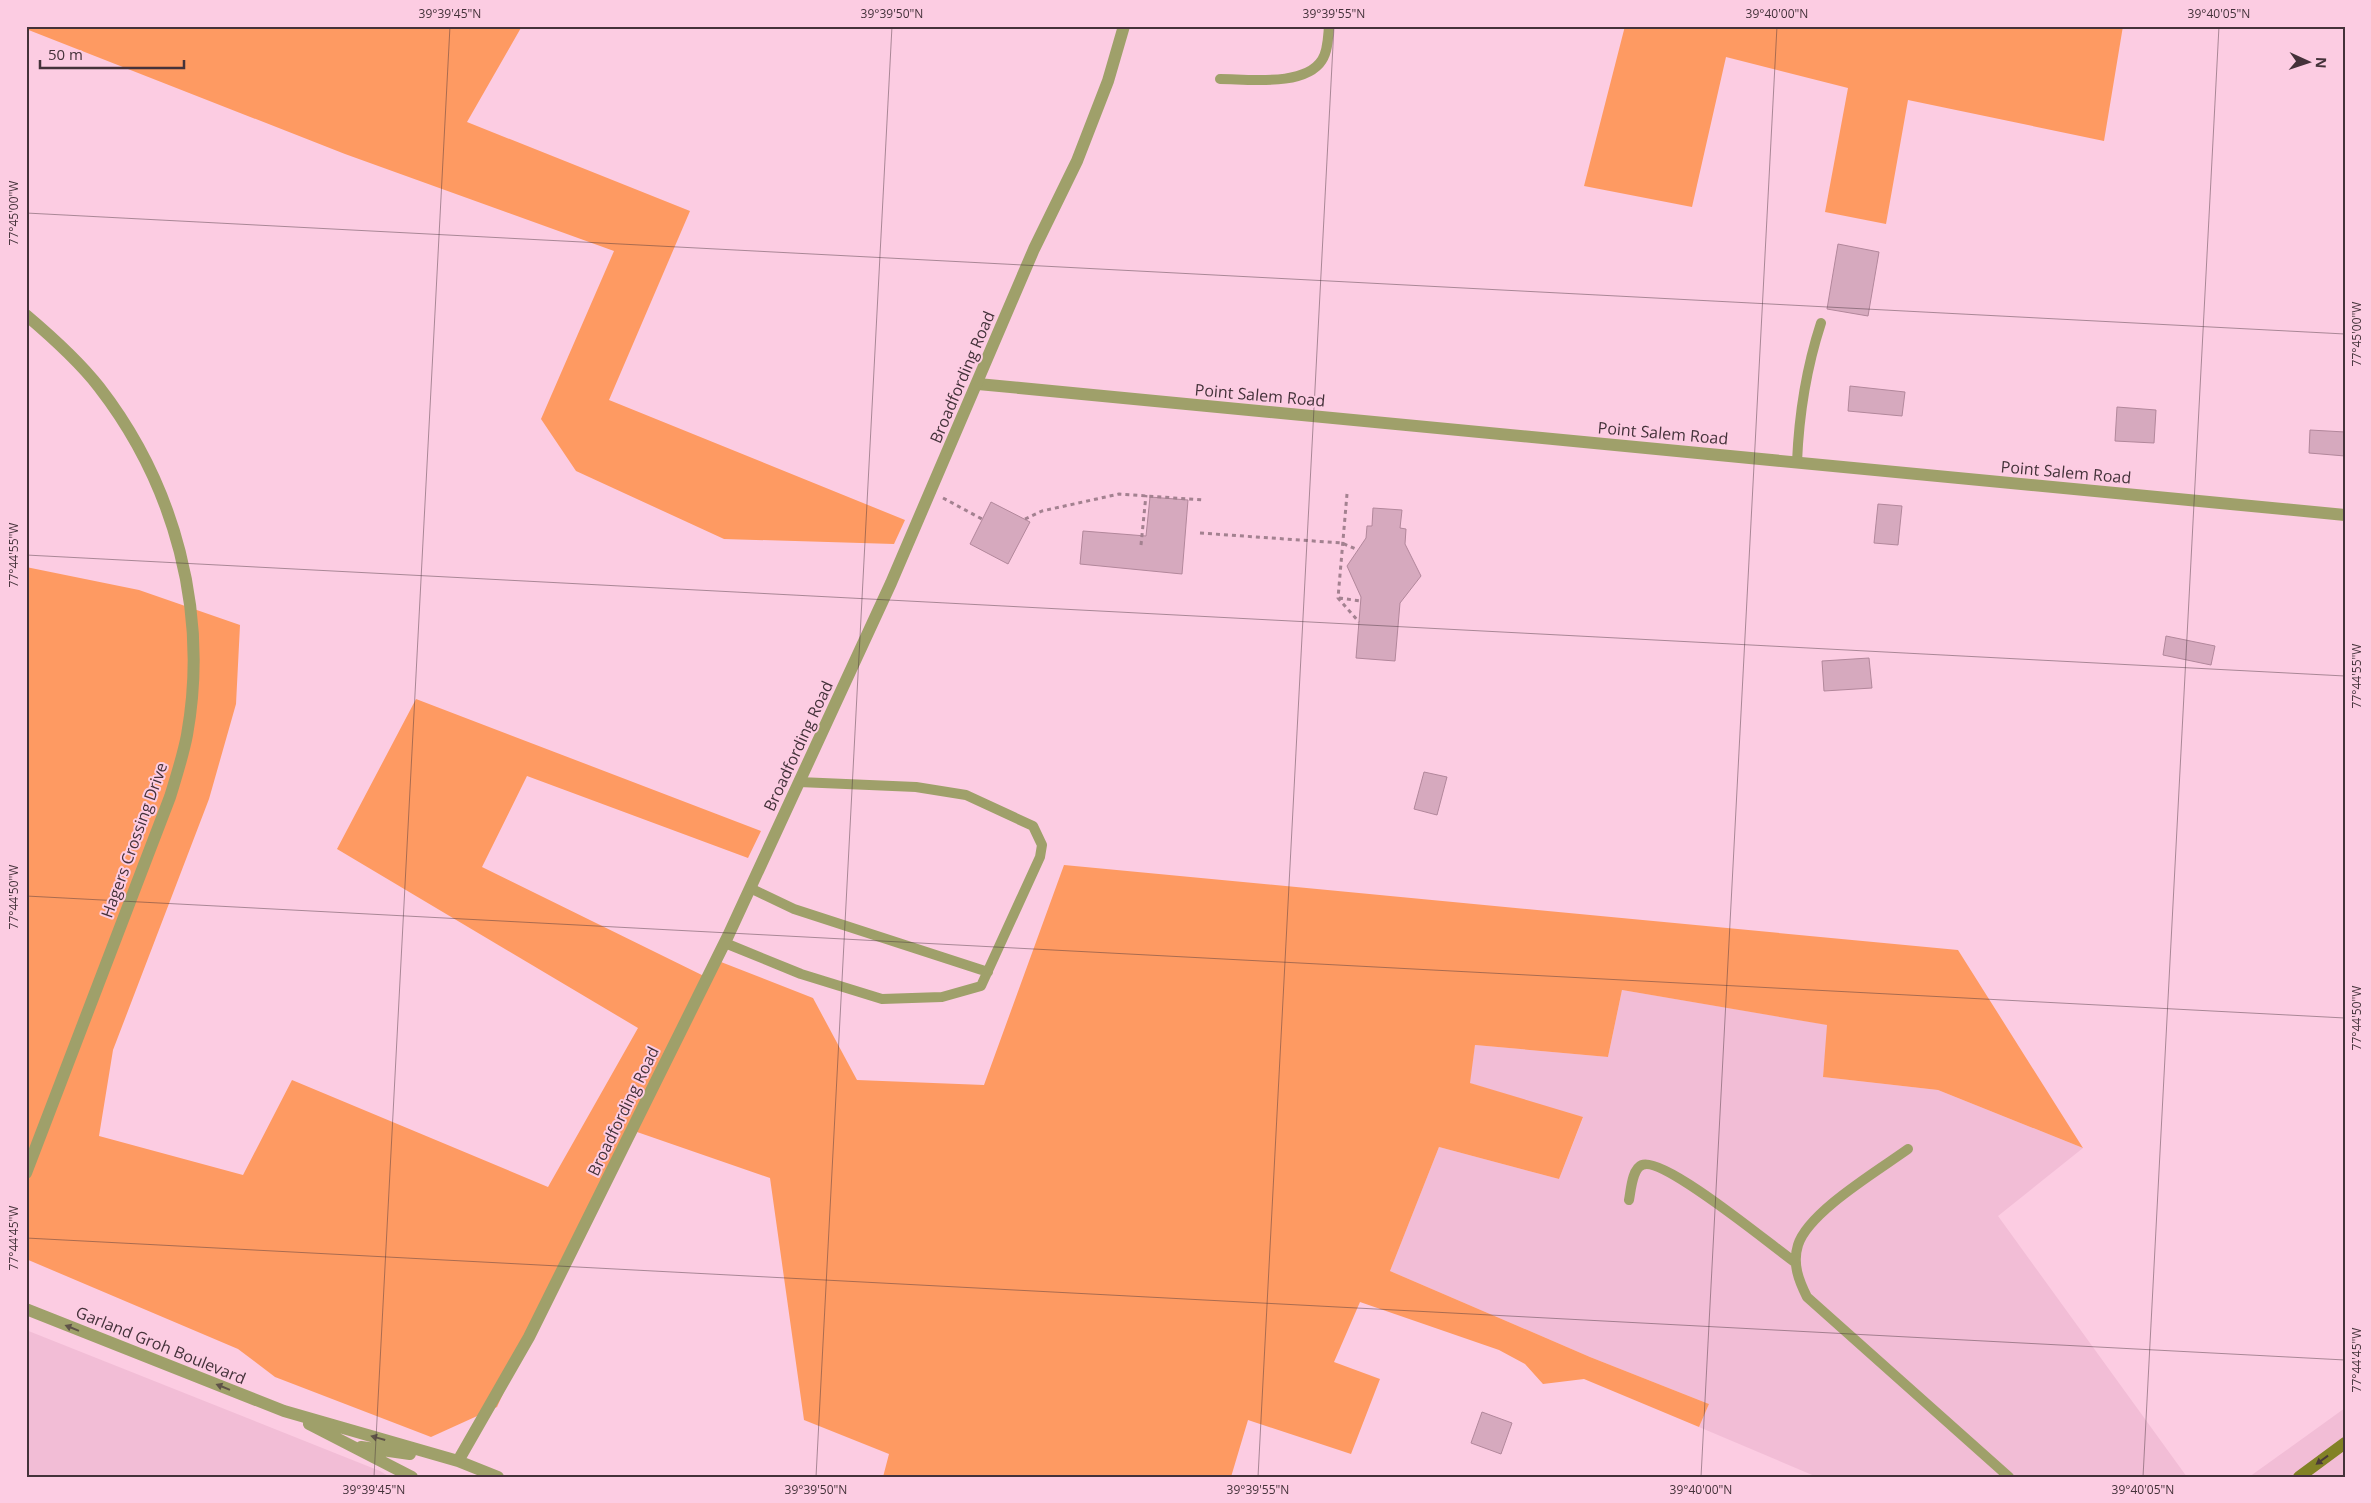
<svg xmlns="http://www.w3.org/2000/svg" width="2371" height="1503" viewBox="0 0 2371 1503" font-family="'Open Sans',sans-serif">
	<style>
		.built { fill: #f2bdd6 }
		.green { fill: #fe9a62 }
		.building { fill: #d6a9be; stroke: #b2879b }
		.lines { fill: none; stroke-linecap: round; stroke-linejoin: round }
		.path { stroke: #a38190; stroke-width: 3; stroke-dasharray: 4 4; stroke-linecap: butt }
		.service { stroke: #9fa06a; stroke-width: 10 }
		.minor { stroke: #9fa06a; stroke-width: 12 }
		.tertiary { stroke: #9fa06a; stroke-width: 12 }
		.secondary { stroke: #828226; stroke-width: 12 }
		.oneway { fill: #5f5348 }
		.oneway2 { fill: #4a3a38 }
		.ticks { fill: none; stroke: #44323a; stroke-width: 1; stroke-opacity: 0.45 }
		.labels { text-anchor: middle; stroke-width: 4; stroke-linejoin: round; paint-order: stroke }
		.street-label { font-size: 16px; fill: #44323a; stroke: #fccce2 }
		.neatline { fill: none; stroke: #44323a; stroke-width: 2 }
		.ticks-label { font-size: 12px; text-anchor: middle; fill: #44323a }
	</style>
	<rect width="100%" height="100%" fill="#fccce2"/>
	<path class="built" d="M1622 990 1828 1025 1823 1077 1938 1090 2083 1148 1998 1216 2187 1477H1817L1699 1427 1709 1404 1590 1357 1390 1271 1439 1147 1559 1179 1583 1118 1469 1083 1475 1045 1608 1057Z
		M26 1330 380 1471 390 1477H26Z
		M2345 1408V1477H2249Z"/>
	<path class="green" d="M26 26H522L467 122 690 211 609 400 905 520 894 544 724 539 576 471 541 419 614 251 345 154 26 29Z
		M1625 26H2123L2104 141 1908 100 1886 224 1825 212 1848 88 1726 57 1692 207 1584 186Z
		M26 567 139 590 240 625 236 704 209 799 113 1050 99 1136 243 1175 292 1080 548 1187 638 1028 337 849 416 699 761 831 748 858 527 776 482 867 712 980 721 962 813 998 857 1080 984 1085 1064 865 1958 950 2083 1148 1938 1090 1823 1077 1827 1025 1622 990 1608 1057 1475 1045 1470 1083 1583 1117 1559 1179 1439 1147 1390 1271 1590 1357 1709 1404 1699 1427 1584 1379 1543 1384 1525 1364 1499 1350 1360 1302 1334 1362 1380 1379 1351 1454 1248 1420 1231 1477H883L889 1454 804 1420 770 1178 637 1132 529 1337 497 1407 431 1437 275 1377 238 1349 26 1259Z"/>
	<path class="building" d="M1838 244 1879 252 1868 316 1827 309Z
		M1850 386 1905 392 1902 416 1848 411Z
		M2117 407 2156 410 2154 443 2115 441Z
		M2310 430 2345 432V456L2309 453Z
		M1150 497 1188 500 1182 574 1080 564 1083 531 1146 536Z
		M991 502 1030 522 1008 564 970 544Z
		M1878 504 1902 506 1898 545 1874 543Z
		M1373 508 1402 510 1400 528 1406 529 1405 544 1421 576 1400 603 1395 661 1356 658 1361 597 1347 566 1366 538 1367 526H1372Z
		M2166 636 2215 646 2211 665 2163 655Z
		M1869 658 1872 688 1824 691 1822 661Z
		M1424 772 1447 777 1437 815 1414 809Z
		M1482 1412 1512 1423 1501 1454 1471 1443Z"/>
	<g class="lines">
		<path class="path" d="M1347 494 1338 598 1359 622
			M943 498 982 519
			M1025 519 1042 511 1119 494 1203 500
			M1200 533 1342 543 1358 550
			M1141 545 1146 495
			M1339 598 1361 601"/>
		<path class="service" d="M1220 79C1248 79 1305 87 1322 60 1328 51 1328 37 1329 26
			M1797 462C1799 414 1806 369 1821 323
			M750 888 794 909 988 972
			M725 943 801 974 882 999 942 997 981 986 1040 857 1042 845 1033 826 966 795 916 787 799 782
			M1908 1149C1879 1170 1808 1212 1798 1245 1792 1264 1799 1281 1807 1297L2009 1477
			M1629 1200C1631 1190 1632 1169 1642 1165 1663 1155 1773 1247 1796 1263"/>
		<path class="minor" d="M978 384 2345 515"/>
		<path class="tertiary" d="M26 315C52 337 78 360 99 387 175 485 209 612 187 735 183 756 176 777 170 797L26 1173
			M26 1309 284 1411 458 1461 498 1477
			M309 1424 412 1477
			M361 1447 410 1454
			M458 1461 529 1337 728 936 891 583 1034 249 1077 161 1108 81 1124 26"/>
		<path class="secondary" d="M2299 1477 2345 1443"/>
	</g>
	<defs><path id="oneway-solid" d="M-6-.8H1V-3.2L6.5 0L1 3.2V.8H-6Z" transform="scale(1.25)"/></defs>
	<g class="oneway">
		<use href="#oneway-solid" transform="translate(72 1328) rotate(-158)"/>
		<use href="#oneway-solid" transform="translate(223 1387) rotate(-158)"/>
		<use href="#oneway-solid" transform="translate(378 1438) rotate(-164)"/>
	</g>
	<use class="oneway2" href="#oneway-solid" transform="translate(2322 1460) rotate(144)"/>
	<path class="ticks" d="M26 213 2345 334M26 555 2345 676M26 896 2345 1018M26 1238 2345 1360M374 1477 450 26M816 1477 892 26M1258 1477 1334 26M1701 1477 1777 26M2143 1477 2219 26"/>
	<g class="labels">
		<g class="street-label">
			<text transform="translate(962 377) rotate(-67)" y="6">Broadfording Road</text>
			<text transform="translate(1260 395) rotate(5)" y="6">Point Salem Road</text>
			<text transform="translate(1663 433) rotate(5)" y="6">Point Salem Road</text>
			<text transform="translate(2066 472) rotate(5)" y="6">Point Salem Road</text>
			<text transform="translate(798 746) rotate(-65)" y="6">Broadfording Road</text>
			<text transform="translate(134 840) rotate(-70)" y="6">Hagers Crossing Drive</text>
			<text transform="translate(623 1111) rotate(-64)" y="6">Broadfording Road</text>
			<text transform="translate(161 1345) rotate(22)" y="6">Garland Groh Boulevard</text>
		</g>
	</g>
	<rect width="2371" height="1503" fill="none" stroke="#fccce2" stroke-width="55"/>
	<g transform="translate(2308 62) rotate(93)" stroke="#fccce2" stroke-width="4" paint-order="stroke">
	<path d="M0-4L9 19L0 12L-9 19Z" fill="#44323a"/>
	<text y="-8" font-size="14" font-weight="bold" text-anchor="middle" fill="#44323a">N</text>
	</g>
	<path d="M40 60v8h144v-8" fill="none" stroke="#44323a" stroke-width="2.5"/>
	<text x="48" y="60" font-size="15" fill="#44323a" stroke="#fccce2" stroke-width="4" paint-order="stroke">50 m</text>
	<rect x="28" y="28" width="2316" height="1448" class="neatline"/>
	<g class="ticks-label">
		<text x="450" y="18">39°39'45"N</text>
		<text x="892" y="18">39°39'50"N</text>
		<text x="1334" y="18">39°39'55"N</text>
		<text x="1777" y="18">39°40'00"N</text>
		<text x="2219" y="18">39°40'05"N</text>
		<text transform="translate(14 213) rotate(-90)" y="4">77°45'00"W</text>
		<text transform="translate(2357 334) rotate(-90)" y="4">77°45'00"W</text>
		<text transform="translate(14 555) rotate(-90)" y="4">77°44'55"W</text>
		<text transform="translate(2357 676) rotate(-90)" y="4">77°44'55"W</text>
		<text transform="translate(14 897) rotate(-90)" y="4">77°44'50"W</text>
		<text transform="translate(2357 1018) rotate(-90)" y="4">77°44'50"W</text>
		<text transform="translate(14 1238) rotate(-90)" y="4">77°44'45"W</text>
		<text transform="translate(2357 1360) rotate(-90)" y="4">77°44'45"W</text>
		<text x="374" y="1494">39°39'45"N</text>
		<text x="816" y="1494">39°39'50"N</text>
		<text x="1258" y="1494">39°39'55"N</text>
		<text x="1701" y="1494">39°40'00"N</text>
		<text x="2143" y="1494">39°40'05"N</text>
	</g>
</svg>
